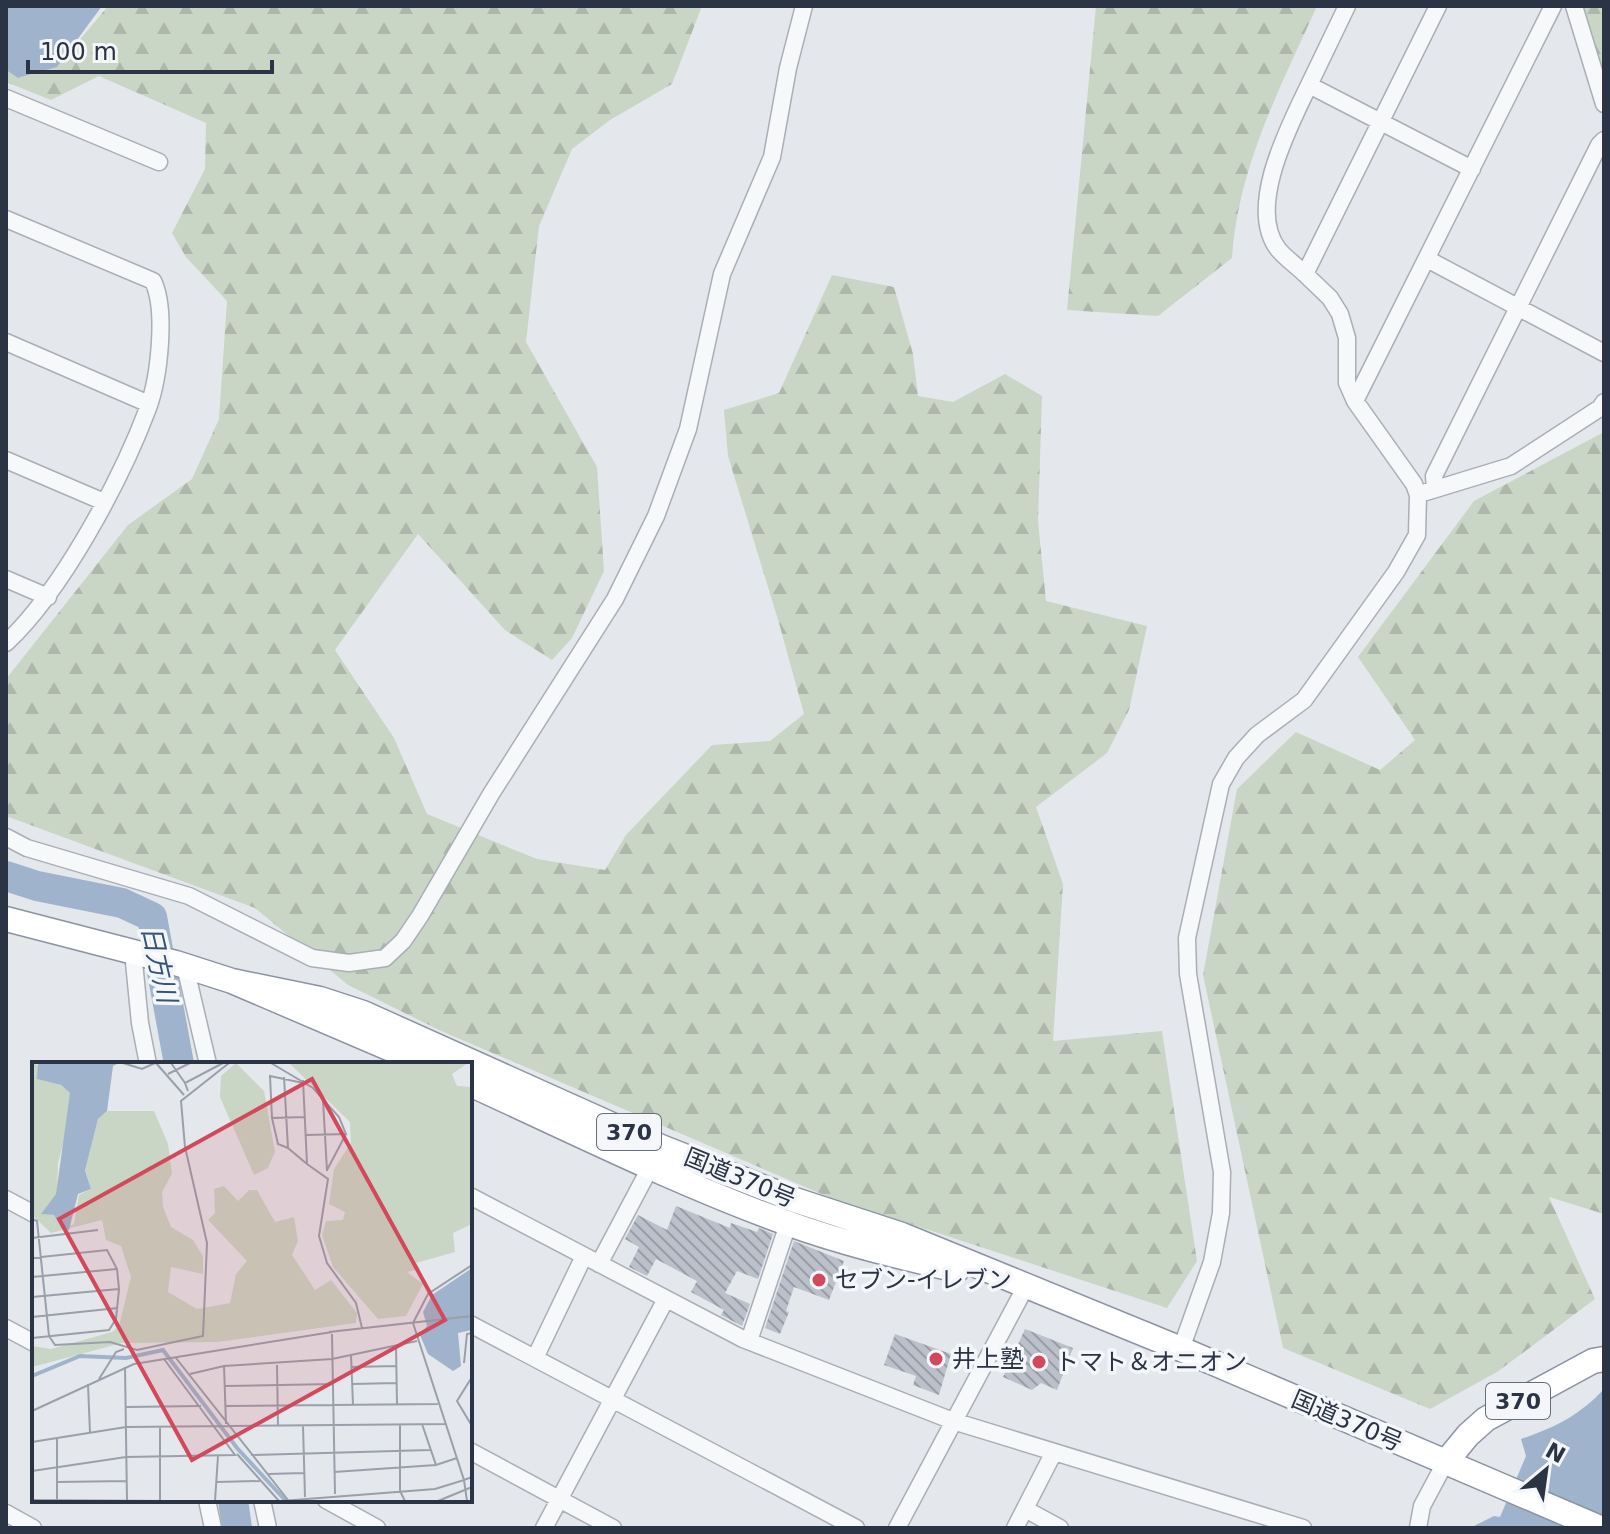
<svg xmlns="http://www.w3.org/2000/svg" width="1610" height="1534" viewBox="0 0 1610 1534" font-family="'DejaVu Sans','Noto Sans JP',sans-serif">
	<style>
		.forest { fill: url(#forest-firs) }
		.water { fill: #9fb4cc }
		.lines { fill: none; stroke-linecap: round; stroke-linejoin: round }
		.river { stroke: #9fb4cc; stroke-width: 30 }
		.building { fill: url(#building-back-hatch) }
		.minor-casing { stroke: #a9aeb7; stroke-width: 19 }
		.highway-casing { stroke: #8b94a3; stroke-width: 27 }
		.minor { stroke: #f7f8fa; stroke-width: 16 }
		.highway { stroke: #fff; stroke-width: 24 }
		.poi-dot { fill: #d1495b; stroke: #f4f6f9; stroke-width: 3 }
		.labels { text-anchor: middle; stroke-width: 7; stroke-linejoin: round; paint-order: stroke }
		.shield { fill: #f4f6f9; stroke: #676e7b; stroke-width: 2 }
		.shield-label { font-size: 22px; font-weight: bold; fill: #2b3445 }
		.street-label { font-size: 24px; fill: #2b3445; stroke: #f4f6f9 }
		.poi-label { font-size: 24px; fill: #2b3445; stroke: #f4f6f9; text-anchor: start }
		.water-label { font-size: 26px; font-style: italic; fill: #34527a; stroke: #f4f6f9 }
		.inset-river { fill: none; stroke: #9fb4cc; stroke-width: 4 }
		.inset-road { fill: none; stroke: #9a9fa9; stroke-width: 2 }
		.view { fill: #d1495b; fill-opacity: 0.15; stroke: #d1495b; stroke-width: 4 }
		.inset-edge { fill: none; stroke: #2b3445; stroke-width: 4 }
	</style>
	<defs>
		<pattern id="forest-firs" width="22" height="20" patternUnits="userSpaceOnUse" patternTransform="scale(2)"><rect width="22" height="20" fill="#c9d6c5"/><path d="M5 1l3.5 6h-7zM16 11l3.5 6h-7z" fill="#adb8ab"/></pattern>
		<pattern id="building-back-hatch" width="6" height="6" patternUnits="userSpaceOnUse" patternTransform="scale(2)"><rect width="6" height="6" fill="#bbc0ca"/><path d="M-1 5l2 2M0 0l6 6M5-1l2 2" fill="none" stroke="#989da6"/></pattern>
	</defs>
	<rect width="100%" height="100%" fill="#e4e7ec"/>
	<path class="forest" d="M108 6H702L672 84 610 120 572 149 539 226 526 342 597 467 604 571 572 638 552 660 505 630 418 534 335 650 394 738 427 814 537 859 605 870 626 835 712 745 770 741 804 714 779 623 728 456 724 410 779 393 832 275 894 287 913 354 918 396 953 402 1005 374 1042 396 1038 521 1046 601 1147 626 1129 710 1107 753 1036 807 1063 884 1053 1041 1162 1031 1197 1261 1167 1308 831 1198 439 1030 348 985 255 908 6 816V679L128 525 192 479 219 419 227 301 186 257 172 233 205 169 206 123 99 76 51 100 6 82V70L19 78 57 67Z
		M1096 6H1317C1280 88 1238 167 1232 258L1158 316 1067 310Z
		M1582 6H1604V76Z
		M1604 432V1214L1549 1197 1595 1299 1497 1372 1430 1409 1283 1348 1203 975 1237 789 1296 732 1380 770 1415 740 1358 657 1474 501Z"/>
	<path class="water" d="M6 6H102L57 67 18 78 6 70Z
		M1604 1389V1528H1470L1494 1516 1500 1517 1526 1456 1521 1439C1554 1428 1580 1415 1604 1389Z"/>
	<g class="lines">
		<path class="river" d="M6 876 37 886 122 903 152 917 179 1064
			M233 1500 237 1528"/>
	</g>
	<path class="building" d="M676 1206 730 1228 731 1223 757 1232 759 1228 773 1234 758 1279 737 1271 725 1293 750 1304 742 1326 721 1315 724 1310 691 1292 697 1281 656 1259 647 1276 629 1267 639 1247 625 1239 638 1215 667 1230Z
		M794 1241 844 1261 829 1300 794 1287 786 1311 789 1312 780 1334 765 1328Z
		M1025 1329 1073 1348 1057 1390 1041 1383 1032 1390 1003 1377Z
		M895 1334 951 1354 939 1395 913 1385 916 1376 884 1365Z"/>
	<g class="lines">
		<defs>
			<path id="minor" d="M1574 6 1604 104
				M1309 85 1347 6
				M6 98 159 162
				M6 219 153 281C167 310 159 378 148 408 121 480 62 591 6 643
				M1427 259 1604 353
				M1305 274C1297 266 1285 258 1278 249 1246 207 1290 125 1309 85L1472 169
				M6 342 149 404
				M1355 401 1347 383V338L1340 314 1330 298 1305 274 1438 6
				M6 460 104 502
				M1435 488 1434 476 1599 145 1604 140
				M1426 492 1511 466 1600 408 1604 402
				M6 579 48 597
				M6 837 27 848 189 896 312 958 349 963 385 958 403 941 420 916 491 794 615 599 656 516 688 429 722 274 772 157 788 68 804 6
				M133 952 140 1023 148 1064
				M185 966 208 1064
				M470 1196 743 1339 953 1421 1303 1528
				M6 1199 34 1214
				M599 1264 651 1166
				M470 1324 856 1528
				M6 1328 34 1343
				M749 1341 788 1224
				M1181 1349 1212 1262 1221 1213 1222 1172 1188 974 1187 938 1221 784 1236 758 1257 735 1304 700 1396 572 1417 535 1418 495 1414 484 1355 401 1553 6
				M535 1358 584 1256
				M470 1451 613 1528
				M207 1500 213 1528
				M262 1500 268 1528
				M326 1500 377 1528
				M1025 1509 1060 1528
				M6 1513 33 1528
				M544 1528 666 1299
				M897 1528 1026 1286
				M1015 1528 1054 1452
				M1418 1528 1422 1506 1445 1463"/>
			<path id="highway" d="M6 919 176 963 232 981 426 1064
				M232 981 320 999 363 1013 661 1147 795 1200 902 1235 1181 1349 1600 1528
				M470 1084C575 1132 679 1184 787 1223 842 1243 901 1257 957 1270
				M1445 1463 1468 1435 1486 1419 1593 1361 1604 1359"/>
		</defs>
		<use href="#minor" class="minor-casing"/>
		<use href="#highway" class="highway-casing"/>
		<use href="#minor" class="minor"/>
		<use href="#highway" class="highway"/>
	</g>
	<g class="poi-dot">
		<circle cx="819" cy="1280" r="8"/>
		<circle cx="936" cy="1359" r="8"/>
		<circle cx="1039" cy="1362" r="8"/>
	</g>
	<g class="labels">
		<g class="shield">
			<rect x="597" y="1114" width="64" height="36" rx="6"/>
			<rect x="1486" y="1383" width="64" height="36" rx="6"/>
		</g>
		<g class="shield-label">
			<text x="629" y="1140">370</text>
			<text x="1518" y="1409">370</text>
		</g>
		<g class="street-label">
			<text transform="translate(740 1178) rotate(22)" y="8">国道370号</text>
			<text transform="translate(1347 1421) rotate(23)" y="8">国道370号</text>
		</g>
		<g class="poi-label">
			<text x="835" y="1288">セブン-イレブン</text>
			<text x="952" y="1367">井上塾</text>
			<text x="1055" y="1370">トマト＆オニオン</text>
		</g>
		<g class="water-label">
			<text transform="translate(159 964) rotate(77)" y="9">日方川</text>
		</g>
	</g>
	<g transform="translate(32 1062)">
		<rect width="440" height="440" fill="#e4e7ec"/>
		<path d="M2 1 8 5 6 17 29 23 38 31 41 45 26 101 25 132 10 151 22 153 30 167 42 162 47 133 59 127 53 106 66 57 75 49H122L136 82 140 112 130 130 131 145 139 165 161 178 171 194V212L139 205 136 230 165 247 198 241 204 212 215 199 176 158 183 151 182 127 192 124 206 139 217 128H225L243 160 262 155 266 179 260 193 283 228 299 218 325 251 324 261 186 280 90 281 0 305V284L19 287 80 270 87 264 99 215 89 184 74 178 70 158 19 171 0 153ZM204 1 232 29 243 90 236 106 222 113 188 35 189 14ZM257 1H436L420 12 425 24 440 25V162L421 171 423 190 384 201 388 207 375 210 391 222 374 254 346 257 301 205 290 173 294 159 311 158 313 150 297 142 302 107 319 81 318 60Z" fill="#c9d6c5"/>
		<path d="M6 1H87L81 4 75 49 66 57 53 108 59 127 46 132 37 168 30 167 22 153 9 152 24 132 38 31 29 23 5 17ZM440 206V268L426 271 429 304 421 309 396 292 388 273 395 264 391 250 400 233Z" fill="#9fb4cc"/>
		<path class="inset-river" d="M0 314 48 294 94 296 131 288 205 386 254 439"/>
		<path class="inset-road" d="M91 1 110 7 123 1M124 1 152 33M139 1 153 21M239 1 281 26 307 55 314 72 274 73M136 12 158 1M252 15 256 86 275 102M271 18 275 102 296 117 287 174 295 201 324 241 330 266M156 29 153 21 191 1M291 38 295 109M240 56 238 14 271 21M256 86 246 82 240 56 273 55M295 108 314 72M0 157 5 159 17 274 23 283 78 280 105 288 171 274 175 181 153 85 149 39 197 1M0 176 66 168M0 196 75 188 85 207 87 227 84 257 77 268 0 276M0 215 85 207M0 235 87 227M0 255 86 246M381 261 432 418 440 415M381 261 396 232 440 203M297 270 440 254M300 272 303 432M364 284 365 342M319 293 321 343M144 296 256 438M432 301 435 272 440 271M245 303 246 364M192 304 194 362M93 305 95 439M319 305 364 304M158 312 192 304 300 297 385 279M440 315 425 339 440 364M67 317 84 290 92 287M56 322 58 371M320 322 365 321M193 324 301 322M193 344 406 342M94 345 169 344M0 349 102 302 300 270M368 362V429L373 439M390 362 404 403 425 396M271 364 273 435M128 366V439M25 376V438M0 380 94 365 413 362M205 392 247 439M219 393 398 388M0 409 94 395 203 393 132 297M302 410 404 403M236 412 272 411M25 420 94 419M184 420 228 419M0 438 137 439M183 439 186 394M249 439 403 427 432 418 435 439M406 439 440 425"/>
		<path class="view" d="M280 17 413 258 160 398 27 157Z"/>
		<rect width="440" height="440" class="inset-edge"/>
	</g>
	<rect width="1610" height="1534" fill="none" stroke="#2b3445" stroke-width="16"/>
	<g transform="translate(1546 1470) rotate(29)" stroke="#f4f6f9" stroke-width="6" paint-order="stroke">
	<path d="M0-6L14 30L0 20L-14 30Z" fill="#2b3445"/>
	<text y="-12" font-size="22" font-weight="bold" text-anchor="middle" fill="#2b3445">N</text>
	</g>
	<path d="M28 60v12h244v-12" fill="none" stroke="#2b3445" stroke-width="4"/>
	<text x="40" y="60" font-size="24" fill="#2b3445" stroke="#f4f6f9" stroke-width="6" paint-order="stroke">100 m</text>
</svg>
